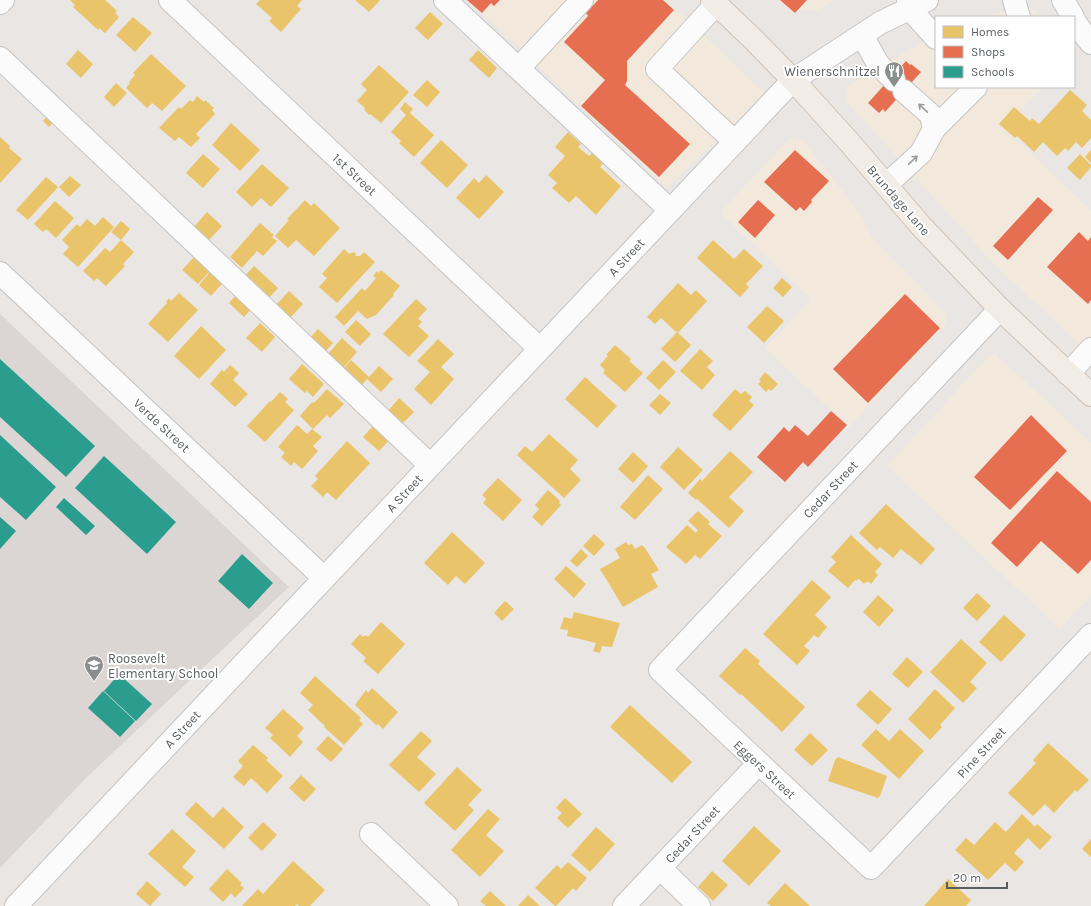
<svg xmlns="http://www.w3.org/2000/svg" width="1091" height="906" viewBox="0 0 1091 906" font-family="Karla,sans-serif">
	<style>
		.commercial { fill: #f2e9dc }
		.education { fill: #dbd6d3 }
		.homes { fill: #e9c46a }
		.shops { fill: #e76f51 }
		.schools { fill: #2a9d8f }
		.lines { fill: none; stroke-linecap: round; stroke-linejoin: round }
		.minor-casing { stroke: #c5c5c5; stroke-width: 24 }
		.major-casing { stroke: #cfc2b3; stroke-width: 24 }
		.minor { stroke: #fcfbfb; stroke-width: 22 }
		.major { stroke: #f1ede6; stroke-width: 22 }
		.oneway { stroke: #9a9d9e }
		.labels { text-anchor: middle; stroke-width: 4; stroke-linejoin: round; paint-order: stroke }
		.poi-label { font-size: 13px; fill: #595e60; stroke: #fff; text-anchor: end }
		.street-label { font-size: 13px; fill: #595e60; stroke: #fff }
	</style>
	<rect width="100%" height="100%" fill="#e9e6e3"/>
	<path class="commercial" d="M468 0H667L765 94 667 188Z
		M779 0H835L819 10 791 12Z
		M1031 7 1042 17H975Z
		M936 34V87H1043L1004 128 1091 210V355L994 264 846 101 847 86Z
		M790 138 803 140 855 207 864 220 871 236 943 310 946 316V322L943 328 849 427 765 348 811 299 720 213Z
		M995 353 1091 443V596L1060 629 887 466 989 356Z"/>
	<path class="education" d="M0 314 289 587 87 777 0 868Z"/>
	<path class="homes" d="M70 0H105L117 11 115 13 119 17 105 33 99 28 98 30 73 7 75 5Z
		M260 0H302L297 6 301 9 281 32 269 21 272 18 256 4Z
		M355 0H380L369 12Z
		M430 12 443 24 428 40 415 28Z
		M133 17 152 33 135 52 116 35Z
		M78 50 93 64 81 78 66 64Z
		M478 50 497 68 489 78 469 60Z
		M151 54 186 86 162 111 152 103 147 108 126 88 130 83 129 82 135 75 133 73Z
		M379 65 409 92 381 123 370 114 369 115 364 109 365 108 357 101 367 90 361 84Z
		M427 80 440 92 427 107 413 95Z
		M116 83 127 93 114 107 104 97Z
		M1070 90 1087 105 1082 111 1091 120V138L1082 148 1076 142 1068 151 1065 148 1057 156 1043 142 1034 152 1017 136 1015 138 999 124 1014 107 1030 121 1032 118 1039 124Z
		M197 96 204 102 205 100 214 108 212 110 215 114 196 134 200 138 191 147 179 137 175 141 159 128 179 107 181 109 190 100 193 102Z
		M405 102 413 109 410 113 434 135 414 157 399 143 401 141 391 132 406 115 400 109Z
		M50 113 56 119 49 127 43 121Z
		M231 123 260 150 240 171 212 145Z
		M568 132 581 144 578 147 589 156 594 151 605 161 600 167 621 186 596 215 576 196 569 203 552 188 557 183 548 175 565 156 555 147Z
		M0 137 10 146 9 148 22 159 0 183Z
		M441 140 468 165 447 188 420 163Z
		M1091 150V163L1085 157Z
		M203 154 220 169 203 188 186 173Z
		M1080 154 1091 165V167L1080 180 1067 168Z
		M262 164 289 188 271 207 261 198 252 207 236 192Z
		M486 175 504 192 479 219 456 198 474 178 479 183Z
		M70 176 81 185 69 197 59 187Z
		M46 177 58 187 28 220 16 210Z
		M305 200 311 206 314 203 340 228 314 256 296 240 288 248 275 236 289 220 287 219Z
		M55 201 74 218 56 238 46 229 43 232 34 224Z
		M207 212 222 226 208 241 193 228Z
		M103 217 114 227 78 267 63 254 69 247 62 240 77 224 80 227 87 219 95 226Z
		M121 221 130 229 121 240 111 232Z
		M260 223 274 235 272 237 277 241 263 256 257 251 242 268 230 257Z
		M121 240 134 252 123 264 125 266 106 286 97 278 94 281 83 271 105 248 110 252Z
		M713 240 734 259 744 249 763 266 746 284 749 287 740 297 697 258Z
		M344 249 349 254 351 253 355 252 356 256H360L364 252 375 262 337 303 319 287 327 278 322 274Z
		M195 256 211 270 198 284 182 270Z
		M254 266 278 288 267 300 243 278Z
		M214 267 226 279 211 296 199 285Z
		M381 270 400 286 393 294 394 295 376 315 367 319 358 311 344 326 335 317 362 288 365 291 376 278 373 276 377 271 379 273Z
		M782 278 792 287 783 297 773 288Z
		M678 283 691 295 696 290 707 301 678 333 677 331 676 332 661 318 655 324 647 317Z
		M289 291 303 304 290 318 276 305Z
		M179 293 198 310 168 342 148 324 167 303 166 302 169 298 171 301Z
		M238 293 253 307 244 317 229 303Z
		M416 299 427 309 418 319 422 322 418 326 429 336 409 357 383 334Z
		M767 306 784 321 764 343 747 327Z
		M356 320 371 334 360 346 345 332Z
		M260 323 275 337 262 352 246 338Z
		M201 326 226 350 199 379 174 356Z
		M318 329 333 343 325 352 310 338Z
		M677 332 691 345 675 362 661 349Z
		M342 338 357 352 343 368 328 354Z
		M438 339 454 354 441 367 454 379 431 405 414 389 430 372 417 361Z
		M615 345 631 359 629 361 643 373 625 392 603 373 605 370 600 365 608 356 606 355Z
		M700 349 713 361 707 367 715 375 702 390 680 371Z
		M351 360 369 377 379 366 393 379 381 392 367 379 361 386 342 370Z
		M663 360 676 372 659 390 646 378Z
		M302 364 324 384 313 397 307 391 305 393 289 379Z
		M230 365 239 373 233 380 248 394 235 407 210 384 222 370 224 372Z
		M765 372 778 384 771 391 769 389 766 392 758 384 761 381 759 380Z
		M585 377 617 406 597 428 565 399Z
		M327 389 344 404 330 418 327 415 313 429 300 416 312 402 314 403Z
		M735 389 741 394 745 391 752 397 749 401 754 405 730 431 712 415Z
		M280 392 288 399 285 402 294 410 265 442 247 426 270 401 271 402Z
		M660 394 671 403 660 415 649 405Z
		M399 398 414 412 402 424 388 411Z
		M376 423 392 437 379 451 363 437Z
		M297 425 307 434 312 429 322 437 313 446 318 451 302 469 294 462 291 466 281 457 285 453 278 447Z
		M549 434 578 460 570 469 581 480 564 498 517 455 525 446 532 452Z
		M347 441 370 463 336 500 327 492 323 497 311 486 318 479 315 476Z
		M678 447 703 470 684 490 660 467Z
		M730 451 753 472 729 497 744 511 729 528 697 499 696 500 688 493 700 479 702 481Z
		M633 452 648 466 633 483 618 469Z
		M648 475 663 489 635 520 620 507Z
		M498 478 522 500 503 521 483 503 486 499 482 495Z
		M548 490 560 501 559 503 561 505 542 526 532 517 539 509 535 505Z
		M886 504 935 549 921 565 909 555H908L901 549 893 558 880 547 877 550 859 533Z
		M698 511 710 522 708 524 722 536 700 559 695 555 686 564 666 547 687 525 696 533 698 530 688 521Z
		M452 532 485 563 465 584 456 576 448 585 424 563Z
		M594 534 605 544 594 556 583 546Z
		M851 535 882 564 875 572 878 575 871 584 868 581 867 583 866 582 864 584 859 579 856 581 855 580 848 588 828 571 836 562 831 557Z
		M626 542 628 545 632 544 635 549 642 545 645 548 659 570 651 574 658 587 623 607 600 569 620 558 615 549Z
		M581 549 588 556 577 567 570 561Z
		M566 566 586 584 574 598 554 579Z
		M812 580 831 597 815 615 827 627 818 638 814 635 804 646 810 651 797 665 763 634Z
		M977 593 991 606 977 621 963 608Z
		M878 595 894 610 879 627 863 612Z
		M505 601 514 609 502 621 494 613Z
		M574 612 620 623 612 647 602 646 600 653 593 651 596 643 567 636 568 630 560 629 564 617 572 619Z
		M1004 615 1026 635 1001 662 979 642Z
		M381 622 405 644 378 674 363 661 366 658 351 644 360 634 363 637 366 635 368 637Z
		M961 639 987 663 970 682 977 688 963 703 930 672Z
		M745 648 760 661 758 664 805 707 782 732 741 694 740 695 719 676Z
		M907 657 923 672 908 688 892 674Z
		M315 676 361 718 359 720 363 724 344 745 324 727 325 726 308 710 313 705 300 693Z
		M372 688 398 712 383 729 378 724 376 725 355 705 366 690 368 693Z
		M935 689 955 708 940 725 942 727 930 740 908 719Z
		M870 690 892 709 878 725 856 705Z
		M630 705 692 762 672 783 610 727Z
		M283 709 304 728 297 736 303 742 290 757 270 738 273 735 265 728Z
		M876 729 889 741 900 729 924 751 899 779 861 745Z
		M421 731 432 741 417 757 436 774 419 792 389 765Z
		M810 733 828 750 812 766 794 750Z
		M328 736 343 749 331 762 316 749Z
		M1048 743 1089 780 1077 792 1075 790 1054 813 1045 804 1033 816 1008 793 1036 763 1033 760Z
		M253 745 268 758 266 760 283 776 267 793 251 778 244 786 233 777 243 766 238 761Z
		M838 757 887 776 880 796 878 798 828 781 835 760Z
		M457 767 482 790 468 805 474 810 455 831 424 803Z
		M301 775 316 789 304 802 289 788Z
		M565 798 582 814 568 828 557 818 562 813 556 808Z
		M196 802 213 818 223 807 244 827 224 849 185 814Z
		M488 809 500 819 486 835 504 851 480 877 451 850Z
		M1022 814 1035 827 1037 824 1052 837 1040 850 1028 838 1014 853 1024 862 1015 872 1005 863 988 880 955 850 966 838 974 845 995 822 1006 832Z
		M263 822 277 835 262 851 248 838Z
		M754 826 781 851 749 886 722 861Z
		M596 827 615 844 590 872 571 855Z
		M172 829 196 851 182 867 194 877 185 887 148 854Z
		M1091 839V857L1082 849Z
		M293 861 325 890 310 906H299L297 904 295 906H242L258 889 263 894Z
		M568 862 587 878 576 891 573 888 556 906H555L535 888 557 865 561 869Z
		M227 869 242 883 240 885 244 888 235 898 231 893 223 902 209 889Z
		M712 871 728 885 713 901 698 887Z
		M948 879 971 900 966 906H924Z
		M147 881 161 894 150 906 136 894Z
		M785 883 810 906H771L767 903Z
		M490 891 506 906H486L480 901Z
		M528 895 540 906H518Z"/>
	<path class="shops" d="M467 0H500L494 6 491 3 482 13Z
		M598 0H663L674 10 627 61V81L625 85 690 144 659 177 581 106 605 80 564 42 588 16 586 13Z
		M780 0H807L795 13Z
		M906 61 910 65 911 64 921 72 885 112 883 109 879 113 868 103Z
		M795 150 829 181 811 200 812 202 804 211 800 207 796 211 764 182Z
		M1038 197 1053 210 1008 260 993 246Z
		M758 200 775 215 755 238 738 222Z
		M1079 232 1088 241 1091 237V300L1088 304 1047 267Z
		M905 294 940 328 868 403 833 369Z
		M831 411 847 425 808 467 803 462 785 482 757 457 784 427 789 432 795 425 808 436Z
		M1031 415 1067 451 1010 510 974 477Z
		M1057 471 1091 502V560L1078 574 1041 541 1017 567 991 543Z"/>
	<path class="schools" d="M0 359 95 446 66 477 0 417Z
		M0 435 56 487 26 520 0 497Z
		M104 456 176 522 147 554 75 488Z
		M64 498 95 526 86 535 56 507Z
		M0 517 16 531 0 549Z
		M242 554 273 583 249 609 218 581Z
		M119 674 152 704 136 721 104 691Z
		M103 691 135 721 120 737 88 708Z"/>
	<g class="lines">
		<defs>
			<path id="minor" d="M170 0 540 349
				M445 0 670 210
				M908 0 909 8 936 38
				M1014 0 1019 17
				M1063 0 1073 17
				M0 3 3 0
				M716 4 657 69 735 142
				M1074 20 1079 28 1091 43
				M862 35 878 64 894 80
				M0 58 430 465
				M519 68 582 0
				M904 91 931 115 934 129
				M886 185 921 153 934 129 976 87
				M0 273 324 578
				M1000 309 660 670 871 868 1091 635
				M1068 374 1091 349
				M371 834 447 906
				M660 868 699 906
				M16 906 793 80 880 23 927 0
				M624 906 759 763"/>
			<path id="major" d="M712 0 753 39 793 80 850 143 921 226 1000 309 1091 395"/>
		</defs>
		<use href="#minor" class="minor-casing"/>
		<use href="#major" class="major-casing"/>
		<use href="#minor" class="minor"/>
		<use href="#major" class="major"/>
	</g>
	<defs><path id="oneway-shaft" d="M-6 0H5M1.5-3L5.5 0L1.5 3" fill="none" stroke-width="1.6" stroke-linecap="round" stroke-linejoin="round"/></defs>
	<g class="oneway">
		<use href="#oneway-shaft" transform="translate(923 108) rotate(-137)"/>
		<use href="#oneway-shaft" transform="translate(913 160) rotate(-43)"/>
	</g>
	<defs>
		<symbol id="restaurant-pin" viewBox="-11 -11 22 30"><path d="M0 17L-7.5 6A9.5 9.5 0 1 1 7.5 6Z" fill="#8b8e8e" stroke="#fff"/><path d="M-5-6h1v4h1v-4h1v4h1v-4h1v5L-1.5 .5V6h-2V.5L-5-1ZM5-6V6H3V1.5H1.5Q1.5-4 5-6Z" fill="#fff"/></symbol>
		<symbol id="school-pin" viewBox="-11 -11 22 30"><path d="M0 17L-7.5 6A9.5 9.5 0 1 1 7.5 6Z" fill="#8b8e8e" stroke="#fff"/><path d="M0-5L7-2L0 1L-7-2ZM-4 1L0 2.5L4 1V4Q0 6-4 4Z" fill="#fff"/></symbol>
	</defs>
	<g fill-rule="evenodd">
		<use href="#restaurant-pin" x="883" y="60" width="22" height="30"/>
		<use href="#school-pin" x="83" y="654" width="22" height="30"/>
	</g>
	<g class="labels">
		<g class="poi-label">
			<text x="880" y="76">Wienerschnitzel</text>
			<text x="108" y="663" text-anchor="start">Roosevelt<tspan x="108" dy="15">Elementary School</tspan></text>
		</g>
		<g class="street-label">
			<text transform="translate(355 174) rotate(43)" y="5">1st Street</text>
			<text transform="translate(899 200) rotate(49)" y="5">Brundage Lane</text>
			<text transform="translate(626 257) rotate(-47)" y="5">A Street</text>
			<text transform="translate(162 425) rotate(43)" y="5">Verde Street</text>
			<text transform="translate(830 489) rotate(-47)" y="5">Cedar Street</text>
			<text transform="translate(404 493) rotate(-47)" y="5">A Street</text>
			<text transform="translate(182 729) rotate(-47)" y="5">A Street</text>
			<text transform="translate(981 752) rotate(-47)" y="5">Pine Street</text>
			<text transform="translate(765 769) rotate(43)" y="5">Eggers Street</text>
			<text transform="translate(692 834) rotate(-47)" y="5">Cedar Street</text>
		</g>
	</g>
	<rect x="935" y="16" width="140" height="72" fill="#ffffff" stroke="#bdbfbf"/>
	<rect x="943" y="26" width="20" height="12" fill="#e9c46a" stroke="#bdbfbf"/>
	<text x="971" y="36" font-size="12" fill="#595e60">Homes</text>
	<rect x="943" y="46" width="20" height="12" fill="#e76f51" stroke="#bdbfbf"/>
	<text x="971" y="56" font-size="12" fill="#595e60">Shops</text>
	<rect x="943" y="66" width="20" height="12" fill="#2a9d8f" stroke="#bdbfbf"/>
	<text x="971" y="76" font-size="12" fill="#595e60">Schools</text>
	<path d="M947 882v6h60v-6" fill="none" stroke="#595e60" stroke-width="2"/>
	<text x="953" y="882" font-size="12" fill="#595e60" stroke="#ffffff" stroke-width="3" paint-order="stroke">20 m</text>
</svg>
